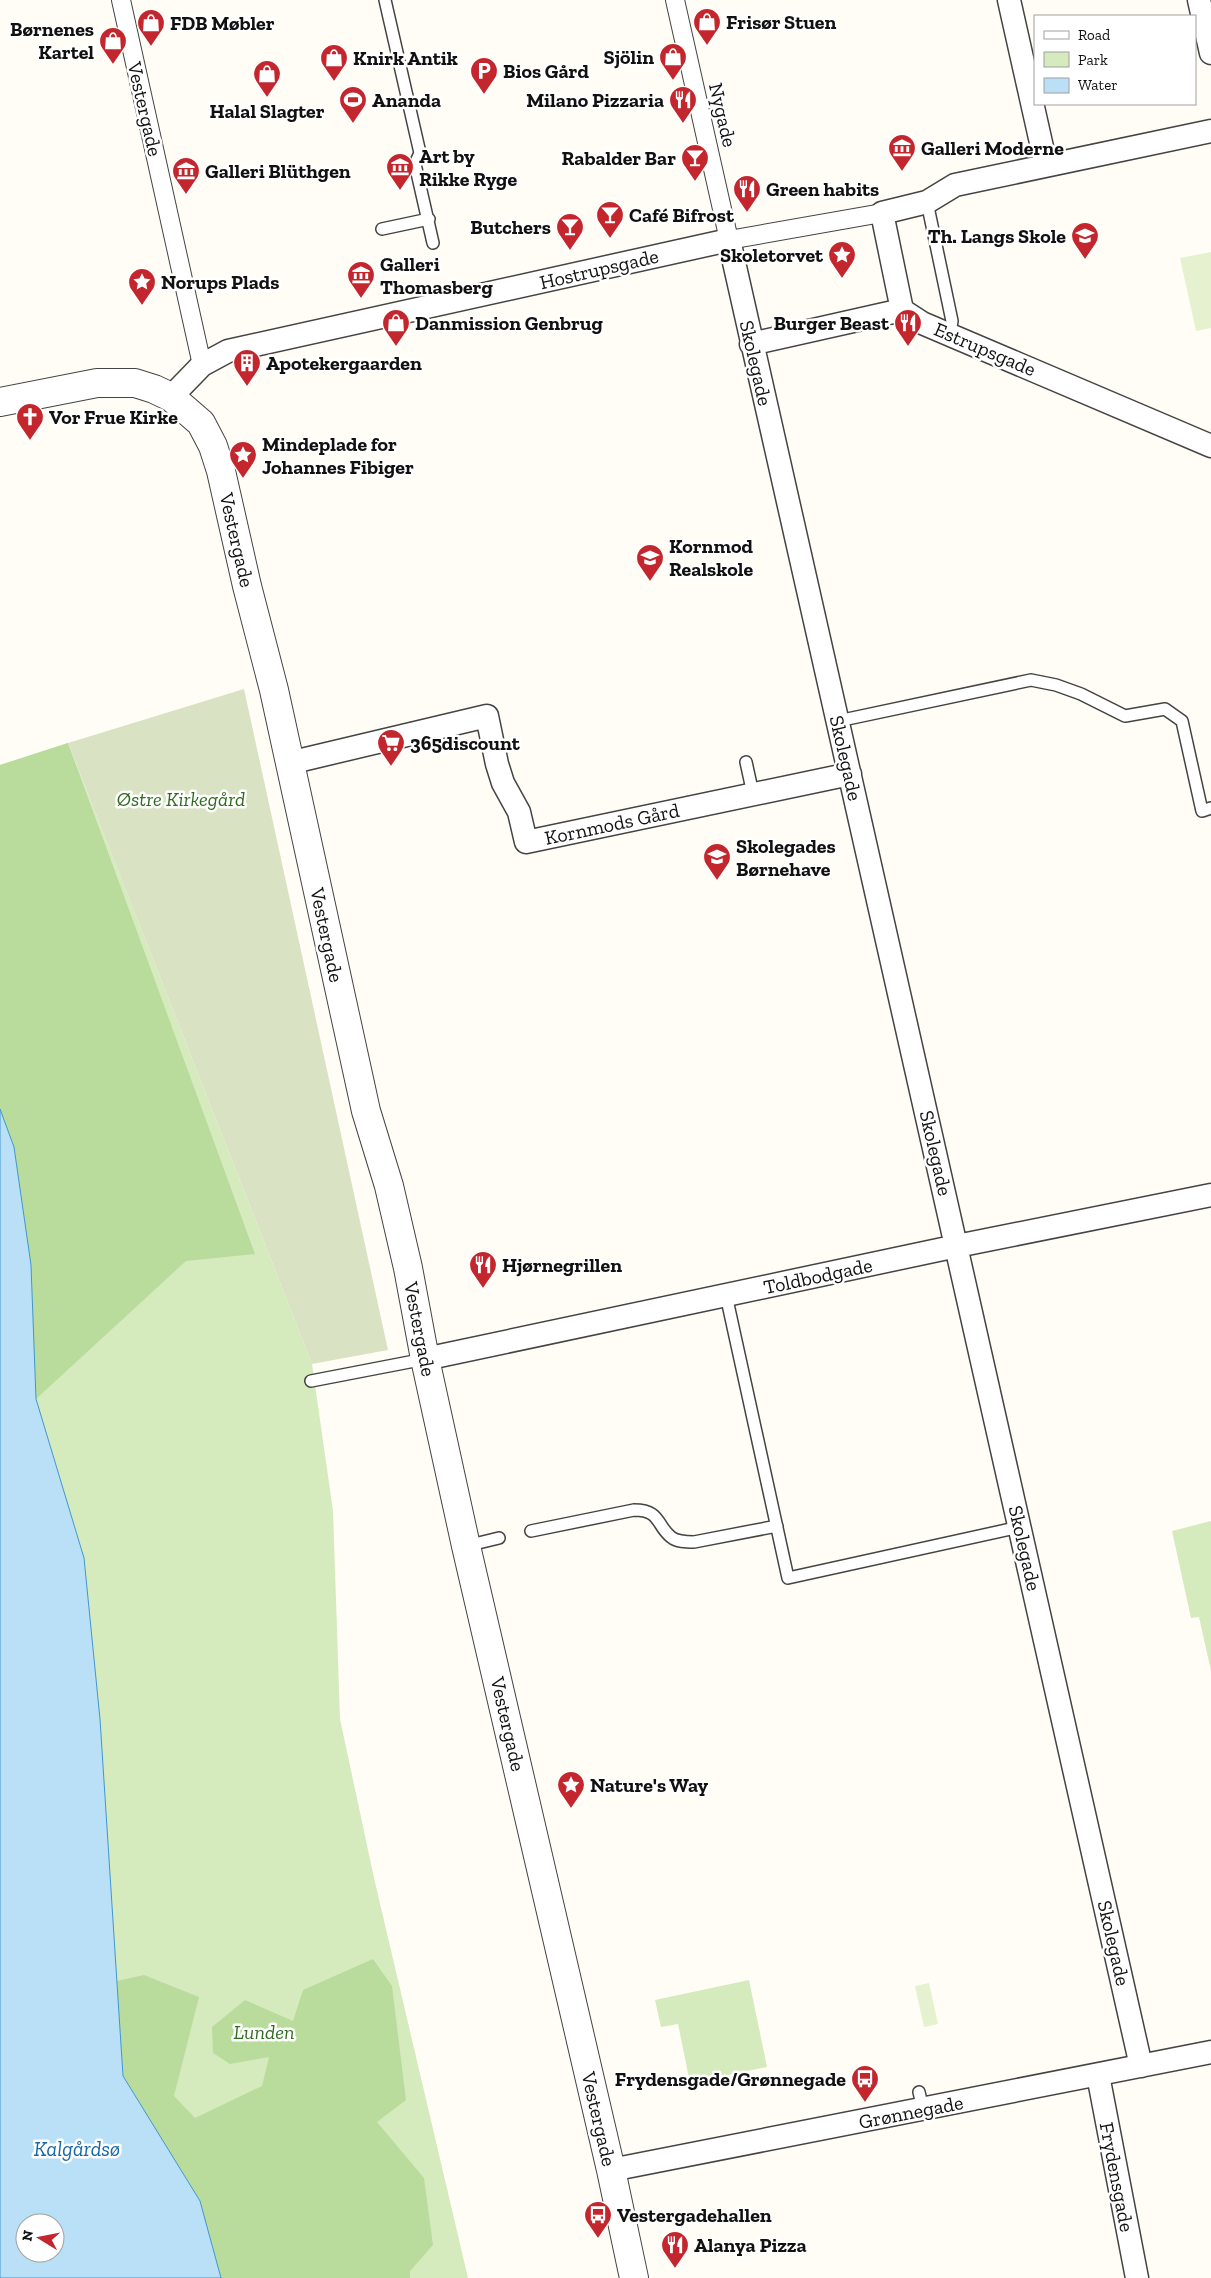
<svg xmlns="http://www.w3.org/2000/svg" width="1211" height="2278" viewBox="0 0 1211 2278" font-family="'Zilla Slab',serif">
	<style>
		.green { fill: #d5ebbd }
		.forest { fill: #b9dc9c }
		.cemetery { fill: #d9e3c4 }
		.pitch { fill: #e6f2cf }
		.water { fill: #b9e0f7; stroke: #3f96cf; fill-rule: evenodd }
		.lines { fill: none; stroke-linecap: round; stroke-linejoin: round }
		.service-casing { stroke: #444; stroke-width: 14 }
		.pedestrian-casing { stroke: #444; stroke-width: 20 }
		.minor-casing { stroke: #444; stroke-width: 25 }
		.tertiary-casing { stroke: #444; stroke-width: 30 }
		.service { stroke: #fff; stroke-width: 11 }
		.pedestrian { stroke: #fff; stroke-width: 18 }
		.minor { stroke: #fff; stroke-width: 22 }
		.tertiary { stroke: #fff; stroke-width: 28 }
		.labels { text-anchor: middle; stroke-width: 5; stroke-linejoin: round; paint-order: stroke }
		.poi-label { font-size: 20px; font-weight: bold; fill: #111; stroke: #fff; text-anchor: start }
		.street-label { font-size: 20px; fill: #111; stroke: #fff }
		.park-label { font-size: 20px; font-style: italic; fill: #2f6b1f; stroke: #fff }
		.water-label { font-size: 21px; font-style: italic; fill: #1768a6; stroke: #fff }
	</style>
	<rect width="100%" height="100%" fill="#fffdf5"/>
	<path class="green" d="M68 743 312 1364 333 1511 340 1719 374 1878 468 2278H221L200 2201 123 2076 100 1719 84 1558 36 1399 14 1147 0 1109V765Z
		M1211 1521V1671L1199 1617 1191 1618 1172 1531Z
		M749 1980 767 2067 690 2083 678 2024 661 2027 655 2000Z"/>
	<path class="forest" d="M68 743 255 1254 186 1261 36 1399 31 1265 14 1147 0 1109V765Z
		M373 1959 392 1986 406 2100 377 2122 424 2178 433 2245 410 2271V2278H221L200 2201 123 2076 117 1981 144 1975 199 1997 174 2096 195 2118 262 2086 269 2057 230 2064 213 2053 212 2027 245 2000 293 2021 303 1990Z"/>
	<path class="cemetery" d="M244 689 388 1350 312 1364 68 743Z"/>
	<path class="pitch" d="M1211 252V328L1196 331 1180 258Z
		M929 1983 938 2024 924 2027 915 1986Z"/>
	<path class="water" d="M0 1109 14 1147 31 1265 36 1399 84 1558 100 1719 123 2076 200 2201 221 2278H0ZM25 2223H55V2253H25Z"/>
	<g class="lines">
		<defs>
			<path id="service" d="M385 0 420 153 415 164 433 243
				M927 202 952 321 950 333
				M382 229 429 219
				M838 721 1031 680 1056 685 1081 694 1125 716 1165 709 1182 721 1202 811 1211 808
				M746 762 753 794
				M726 1295 788 1578 1020 1527
				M311 1381 425 1359
				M531 1531 634 1510C661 1510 656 1525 671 1537 677 1542 686 1542 694 1542L777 1526
				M466 1546 499 1538
				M919 2092 923 2109"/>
			<path id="pedestrian" d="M121 0 202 365
				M675 0 729 240 882 213"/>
			<path id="minor" d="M1009 0 1046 165
				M1199 0 1211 53
				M902 310 882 213 927 202 955 185 1211 131
				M751 344 902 310 922 323 1211 446
				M171 397 202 365 228 351 729 240 1141 2066
				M289 763 487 716 497 764 503 783 519 812 526 842 850 774
				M425 1359 957 1246 1211 1195
				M1098 2075 1137 2278
				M611 2170 1211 2052"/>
			<path id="tertiary" d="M0 402 97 383H135L154 389 171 397 201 423 213 446 221 471 247 586 274 690 366 1111 389 1186 408 1268 425 1359 466 1546 611 2170 634 2278"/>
		</defs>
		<use href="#service" class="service-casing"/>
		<use href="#pedestrian" class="pedestrian-casing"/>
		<use href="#minor" class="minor-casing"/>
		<use href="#tertiary" class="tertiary-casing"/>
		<use href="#service" class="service"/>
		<use href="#pedestrian" class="pedestrian"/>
		<use href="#minor" class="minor"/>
		<use href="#tertiary" class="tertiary"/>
	</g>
	<defs>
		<symbol id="shop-pin" viewBox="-11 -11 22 30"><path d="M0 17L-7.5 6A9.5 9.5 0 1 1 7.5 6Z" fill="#c4262e" stroke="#fff"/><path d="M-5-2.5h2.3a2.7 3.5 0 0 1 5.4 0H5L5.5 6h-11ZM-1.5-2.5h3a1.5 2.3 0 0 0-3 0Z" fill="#fff"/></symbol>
		<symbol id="parking-pin" viewBox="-11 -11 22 30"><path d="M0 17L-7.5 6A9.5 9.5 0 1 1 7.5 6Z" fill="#c4262e" stroke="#fff"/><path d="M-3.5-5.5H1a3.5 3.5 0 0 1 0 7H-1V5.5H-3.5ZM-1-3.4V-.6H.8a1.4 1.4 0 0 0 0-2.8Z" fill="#fff"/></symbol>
		<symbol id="stadium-pin" viewBox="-11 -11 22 30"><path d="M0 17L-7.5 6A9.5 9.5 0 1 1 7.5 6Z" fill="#c4262e" stroke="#fff"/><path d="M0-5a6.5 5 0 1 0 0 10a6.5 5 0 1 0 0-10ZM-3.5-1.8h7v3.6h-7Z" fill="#fff"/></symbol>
		<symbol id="restaurant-pin" viewBox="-11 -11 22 30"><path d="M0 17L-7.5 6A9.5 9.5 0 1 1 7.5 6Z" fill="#c4262e" stroke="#fff"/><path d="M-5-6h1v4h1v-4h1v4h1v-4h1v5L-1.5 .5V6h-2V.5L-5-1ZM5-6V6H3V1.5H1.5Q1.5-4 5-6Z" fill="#fff"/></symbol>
		<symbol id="museum-pin" viewBox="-11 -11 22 30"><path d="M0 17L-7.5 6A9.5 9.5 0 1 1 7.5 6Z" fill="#c4262e" stroke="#fff"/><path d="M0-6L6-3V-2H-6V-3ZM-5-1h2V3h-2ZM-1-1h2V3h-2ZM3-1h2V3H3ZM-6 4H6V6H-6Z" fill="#fff"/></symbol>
		<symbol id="bar-pin" viewBox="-11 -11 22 30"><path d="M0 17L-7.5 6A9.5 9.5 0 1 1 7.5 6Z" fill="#c4262e" stroke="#fff"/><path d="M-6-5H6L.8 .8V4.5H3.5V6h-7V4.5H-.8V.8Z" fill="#fff"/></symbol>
		<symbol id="school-pin" viewBox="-11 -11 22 30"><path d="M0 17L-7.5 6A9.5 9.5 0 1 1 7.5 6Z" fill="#c4262e" stroke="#fff"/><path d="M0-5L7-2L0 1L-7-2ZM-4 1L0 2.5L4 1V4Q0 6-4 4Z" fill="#fff"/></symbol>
		<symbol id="sight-pin" viewBox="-11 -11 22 30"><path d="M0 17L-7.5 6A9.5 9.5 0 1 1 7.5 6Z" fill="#c4262e" stroke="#fff"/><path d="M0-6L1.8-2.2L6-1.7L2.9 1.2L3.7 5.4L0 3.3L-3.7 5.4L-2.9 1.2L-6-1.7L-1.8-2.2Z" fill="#fff"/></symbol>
		<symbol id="building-pin" viewBox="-11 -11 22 30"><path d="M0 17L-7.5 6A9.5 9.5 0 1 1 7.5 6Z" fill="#c4262e" stroke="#fff"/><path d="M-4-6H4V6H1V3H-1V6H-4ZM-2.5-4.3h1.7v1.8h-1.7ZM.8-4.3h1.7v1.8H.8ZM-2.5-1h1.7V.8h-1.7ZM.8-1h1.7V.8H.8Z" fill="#fff"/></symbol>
		<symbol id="church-pin" viewBox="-11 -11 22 30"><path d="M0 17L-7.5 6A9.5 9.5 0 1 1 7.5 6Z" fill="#c4262e" stroke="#fff"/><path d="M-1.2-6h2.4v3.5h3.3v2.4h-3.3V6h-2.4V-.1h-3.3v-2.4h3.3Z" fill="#fff"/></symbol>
		<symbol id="supermarket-pin" viewBox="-11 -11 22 30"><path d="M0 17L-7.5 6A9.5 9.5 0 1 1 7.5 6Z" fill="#c4262e" stroke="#fff"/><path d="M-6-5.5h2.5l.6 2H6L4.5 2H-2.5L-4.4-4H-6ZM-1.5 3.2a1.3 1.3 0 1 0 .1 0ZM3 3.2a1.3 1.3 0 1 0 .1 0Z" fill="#fff"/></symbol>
		<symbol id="bus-pin" viewBox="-11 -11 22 30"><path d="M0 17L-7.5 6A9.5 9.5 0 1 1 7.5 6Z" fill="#c4262e" stroke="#fff"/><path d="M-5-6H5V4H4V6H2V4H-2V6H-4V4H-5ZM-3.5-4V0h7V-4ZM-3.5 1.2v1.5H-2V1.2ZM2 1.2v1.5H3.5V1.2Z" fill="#fff"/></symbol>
	</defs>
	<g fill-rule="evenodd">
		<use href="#shop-pin" x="691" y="6" width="32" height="43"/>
		<use href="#shop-pin" x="135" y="7" width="32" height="43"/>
		<use href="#shop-pin" x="97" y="25" width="32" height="43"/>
		<use href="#shop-pin" x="657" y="41" width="32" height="43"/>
		<use href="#shop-pin" x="318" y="42" width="32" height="43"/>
		<use href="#parking-pin" x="468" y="55" width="32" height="43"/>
		<use href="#shop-pin" x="251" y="58" width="32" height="43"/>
		<use href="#stadium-pin" x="337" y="84" width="32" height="43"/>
		<use href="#restaurant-pin" x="667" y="84" width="32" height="43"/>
		<use href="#museum-pin" x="886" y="132" width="32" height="43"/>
		<use href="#bar-pin" x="679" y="142" width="32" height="43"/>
		<use href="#museum-pin" x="384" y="151" width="32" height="43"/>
		<use href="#museum-pin" x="170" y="155" width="32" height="43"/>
		<use href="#restaurant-pin" x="731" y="173" width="32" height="43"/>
		<use href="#bar-pin" x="594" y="199" width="32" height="43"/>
		<use href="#bar-pin" x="554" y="211" width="32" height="43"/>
		<use href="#school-pin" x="1069" y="220" width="32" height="43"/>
		<use href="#sight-pin" x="826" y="239" width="32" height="43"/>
		<use href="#museum-pin" x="345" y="259" width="32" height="43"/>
		<use href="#sight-pin" x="126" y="266" width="32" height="43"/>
		<use href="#shop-pin" x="380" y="307" width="32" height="43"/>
		<use href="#restaurant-pin" x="892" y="307" width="32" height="43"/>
		<use href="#building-pin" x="231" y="347" width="32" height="43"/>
		<use href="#church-pin" x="14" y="401" width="32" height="43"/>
		<use href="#sight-pin" x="227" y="439" width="32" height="43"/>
		<use href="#school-pin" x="634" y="542" width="32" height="43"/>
		<use href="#supermarket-pin" x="375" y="727" width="32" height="43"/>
		<use href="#school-pin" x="701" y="841" width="32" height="43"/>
		<use href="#restaurant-pin" x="467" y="1249" width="32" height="43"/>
		<use href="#sight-pin" x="555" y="1769" width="32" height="43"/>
		<use href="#bus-pin" x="849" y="2063" width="32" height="43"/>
		<use href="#bus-pin" x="582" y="2199" width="32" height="43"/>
		<use href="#restaurant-pin" x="659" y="2229" width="32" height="43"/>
	</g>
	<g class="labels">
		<g class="poi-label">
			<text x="726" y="29">Frisør Stuen</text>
			<text x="170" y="30">FDB Møbler</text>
			<text x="94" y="36" text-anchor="end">Børnenes<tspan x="94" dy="23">Kartel</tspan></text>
			<text x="654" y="64" text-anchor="end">Sjölin</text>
			<text x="353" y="65">Knirk Antik</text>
			<text x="503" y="78">Bios Gård</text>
			<text x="372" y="107">Ananda</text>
			<text x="664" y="107" text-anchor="end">Milano Pizzaria</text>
			<text x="267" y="118" text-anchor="middle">Halal Slagter</text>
			<text x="921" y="155">Galleri Moderne</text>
			<text x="419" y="163">Art by<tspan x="419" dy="23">Rikke Ryge</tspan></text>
			<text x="676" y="165" text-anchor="end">Rabalder Bar</text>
			<text x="205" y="178">Galleri Blüthgen</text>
			<text x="766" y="196">Green habits</text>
			<text x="629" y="222">Café Bifrost</text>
			<text x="551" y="234" text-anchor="end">Butchers</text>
			<text x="1066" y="243" text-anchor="end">Th. Langs Skole</text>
			<text x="823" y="262" text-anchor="end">Skoletorvet</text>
			<text x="380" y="271">Galleri<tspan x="380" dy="23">Thomasberg</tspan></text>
			<text x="161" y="289">Norups Plads</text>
			<text x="415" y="330">Danmission Genbrug</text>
			<text x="889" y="330" text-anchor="end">Burger Beast</text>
			<text x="266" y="370">Apotekergaarden</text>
			<text x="49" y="424">Vor Frue Kirke</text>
			<text x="262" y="451">Mindeplade for<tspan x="262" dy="23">Johannes Fibiger</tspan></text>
			<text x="669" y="553">Kornmod<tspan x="669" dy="23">Realskole</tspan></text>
			<text x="410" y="750">365discount</text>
			<text x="736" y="853">Skolegades<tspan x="736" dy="23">Børnehave</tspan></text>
			<text x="502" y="1272">Hjørnegrillen</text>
			<text x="590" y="1792">Nature's Way</text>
			<text x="846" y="2086" text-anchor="end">Frydensgade/Grønnegade</text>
			<text x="617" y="2222">Vestergadehallen</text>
			<text x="694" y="2252">Alanya Pizza</text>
		</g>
		<g class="street-label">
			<text transform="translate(145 109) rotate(77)" y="7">Vestergade</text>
			<text transform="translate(723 115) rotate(77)" y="7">Nygade</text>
			<text transform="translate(599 269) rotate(-13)" y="7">Hostrupsgade</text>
			<text transform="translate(985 349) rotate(23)" y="7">Estrupsgade</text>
			<text transform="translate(756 363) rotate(77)" y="7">Skolegade</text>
			<text transform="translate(237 540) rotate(77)" y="7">Vestergade</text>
			<text transform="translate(846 758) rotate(77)" y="7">Skolegade</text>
			<text transform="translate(612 824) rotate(-12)" y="7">Kornmods Gård</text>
			<text transform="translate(327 935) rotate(78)" y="7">Vestergade</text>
			<text transform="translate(936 1153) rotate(77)" y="7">Skolegade</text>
			<text transform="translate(818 1276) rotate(-12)" y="7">Toldbodgade</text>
			<text transform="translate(420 1329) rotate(79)" y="7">Vestergade</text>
			<text transform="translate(1025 1548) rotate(77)" y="7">Skolegade</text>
			<text transform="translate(508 1724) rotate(77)" y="7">Vestergade</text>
			<text transform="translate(1114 1943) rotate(77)" y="7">Skolegade</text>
			<text transform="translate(911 2112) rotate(-11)" y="7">Grønnegade</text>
			<text transform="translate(599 2119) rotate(77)" y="7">Vestergade</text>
			<text transform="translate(1117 2177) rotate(79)" y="7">Frydensgade</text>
		</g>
		<g class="park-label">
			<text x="181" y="806">Østre Kirkegård</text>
			<text x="264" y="2039">Lunden</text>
		</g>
		<g class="water-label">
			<text x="77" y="2156">Kalgårdsø</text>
		</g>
	</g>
	<rect x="1034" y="15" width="162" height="90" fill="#ffffff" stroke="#a0a0a0"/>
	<rect x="1044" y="31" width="25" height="8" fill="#ffffff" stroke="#a0a0a0"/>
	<text x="1078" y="40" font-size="15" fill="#111111">Road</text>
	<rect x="1044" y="52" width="25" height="15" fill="#d5ebbd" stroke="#a0a0a0"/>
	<text x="1078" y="65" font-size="15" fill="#111111">Park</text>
	<rect x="1044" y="78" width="25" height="15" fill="#b9e0f7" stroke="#a0a0a0"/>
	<text x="1078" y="90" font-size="15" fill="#111111">Water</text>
	<g transform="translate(40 2238) rotate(280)"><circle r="24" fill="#ffffff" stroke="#a0a0a0"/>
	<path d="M0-4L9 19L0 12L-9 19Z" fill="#c4262e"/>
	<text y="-8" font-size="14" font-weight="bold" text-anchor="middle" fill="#111111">N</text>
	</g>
</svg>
